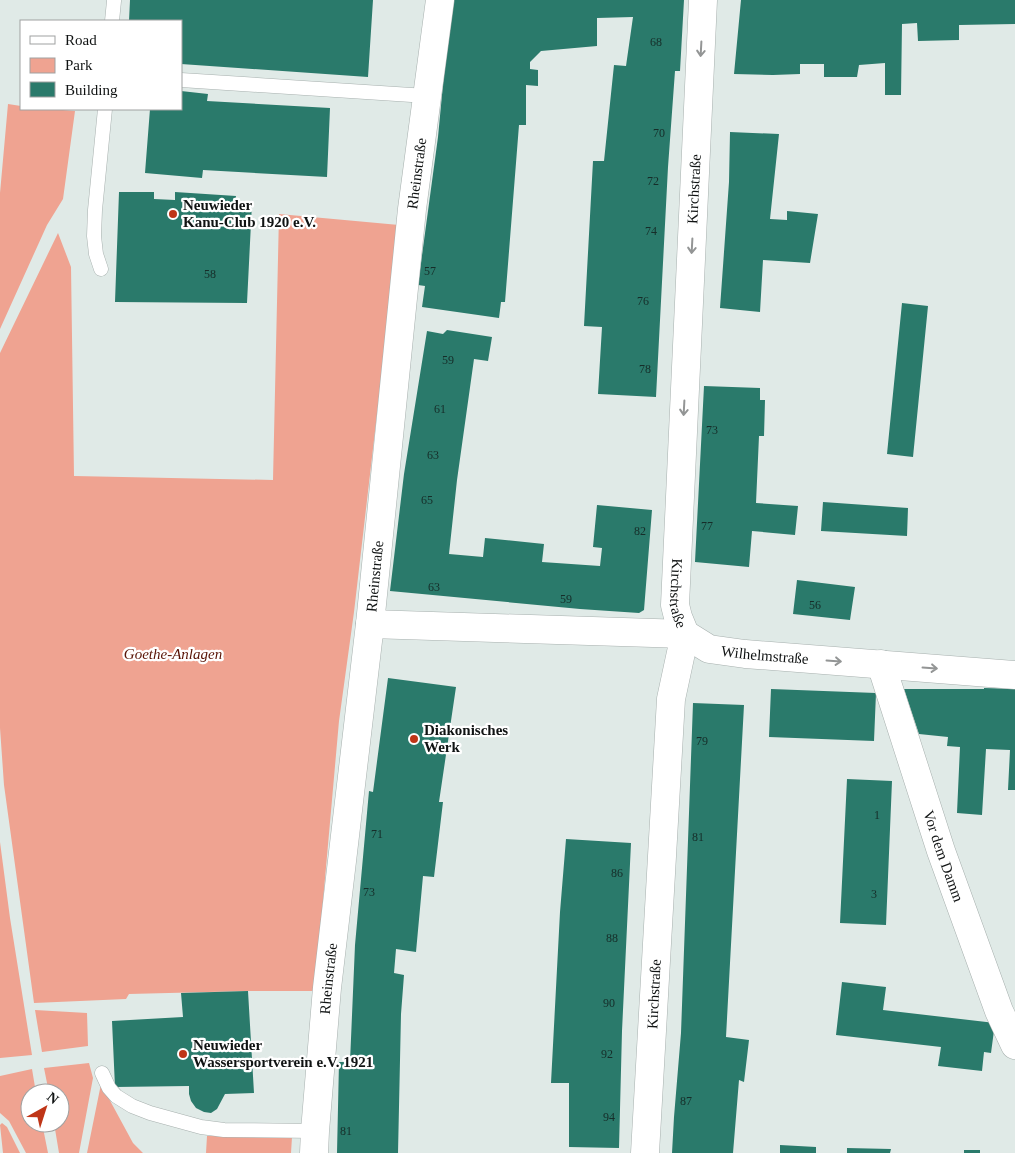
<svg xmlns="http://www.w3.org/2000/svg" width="1015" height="1153" viewBox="0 0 1015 1153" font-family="'Times New Roman',serif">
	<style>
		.green { fill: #efa391 }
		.building { fill: #2a7a6b }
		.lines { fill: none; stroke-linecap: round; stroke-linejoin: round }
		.service-casing { stroke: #a7b0ae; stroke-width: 15 }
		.minor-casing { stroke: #a7b0ae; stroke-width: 29 }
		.tertiary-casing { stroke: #a7b0ae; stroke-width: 29 }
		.service { stroke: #fff; stroke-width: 14 }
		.minor { stroke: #fff; stroke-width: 28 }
		.tertiary { stroke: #fff; stroke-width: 28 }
		.oneway { stroke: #939595 }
		.poi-dot { fill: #bf3517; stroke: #fff; stroke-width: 2 }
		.labels { text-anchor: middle; stroke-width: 4.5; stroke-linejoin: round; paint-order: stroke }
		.number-label { font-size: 12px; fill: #162d29 }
		.street-label { font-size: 15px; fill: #101313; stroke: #fff }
		.poi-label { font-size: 15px; font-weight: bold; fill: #101313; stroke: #fff; text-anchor: start }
		.park-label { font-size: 15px; font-style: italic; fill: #591305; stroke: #fff }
	</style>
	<rect width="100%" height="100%" fill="#e0eae7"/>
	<path class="green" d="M8 104 21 106V109H51L75 111 63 199 47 225 0 329V193Z
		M279 214 399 225 354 612 339 721 315 991H248L129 994 126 999 34 1003 4 785 0 728V353L58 233 71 267 74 476 273 480Z
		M0 842 10 918 32 1055 0 1058Z
		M35 1010 87 1013 88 1046 42 1052Z
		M89 1063 93 1078 79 1153H59L54 1123H60V1093H49L44 1068Z
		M32 1069 36 1093H30V1123H42L48 1153H26L9 1121 0 1113V1076Z
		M101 1084 133 1143 143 1153H87Z
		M2 1123 7 1127 20 1153H3L0 1125Z
		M207 1136 292 1137 291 1153H206Z"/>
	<path class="building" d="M130 0H373L368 77 181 64V21H129Z
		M451 0H684L680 71H675L668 167 656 397 598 394 602 327 584 326 593 161H604L614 65 626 66 633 17 597 18V46L541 51 530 62V69L538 70V86L526 85V125H519L505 302H501L499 318 422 307 425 286 418 285 438 137Z
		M741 0H1015V24L959 25V40L918 41 917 23 902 24 901 95H885V63L859 65 857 77H824V64H800V74L773 75 734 74Z
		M181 91 208 94 207 101 330 108 327 177 203 170 202 178 145 173 150 109H181Z
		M730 132 779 134 770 219 787 220V211L818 214 810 263 763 260 760 312 720 308 729 182Z
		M119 192H154V199L175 200V192L236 196 235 204 252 203 247 303 115 302Z
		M902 303 928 306 913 457 887 454Z
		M447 330 492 337 488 361 474 359 457 480 449 554 483 557 485 538 544 544 542 562 600 566 602 548 593 547 597 505 652 510 644 610 639 613 580 609 390 591 404 474 427 331 443 334Z
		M704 386 760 388V400H765L764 436H759L756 503 798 506 795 535 752 531 749 567 695 562Z
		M823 502 908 508 907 536 821 531Z
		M797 580 855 587 850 620 793 614Z
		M388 678 456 687 439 802H443L434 877 423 876 416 952 396 949 394 973 404 975 401 1014 398 1153H337L339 1062H350L355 945 369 791 373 792Z
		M984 688 1015 689V790H1008L1010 750 986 749 982 815 957 813 960 747 947 746 948 737 919 734 904 689H984Z
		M771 689 876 693 874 741 769 737Z
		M693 703 744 705 726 1037 749 1040 744 1082 739 1080 733 1153H672L674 1117 681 1033Z
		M847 779 892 781 886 925 840 923Z
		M566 839 631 843 622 1031 619 1148 569 1147V1083H551L560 912Z
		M842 982 886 987 883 1010 995 1023 991 1053 984 1052 982 1071 938 1066 941 1047 836 1035Z
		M248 991 254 1093 225 1094 217 1109 211 1113 204 1112 196 1108 191 1101 189 1094V1086L115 1087 112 1021 183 1017 181 993Z
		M780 1145 816 1147V1153H780Z
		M847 1148 891 1149 890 1153H847Z
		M964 1150H980V1153H964Z"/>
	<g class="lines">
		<defs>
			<path id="service" d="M112 21 114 1
				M181 80 427 96
				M101 269 96 254 94 236 95 210 105 109
				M102 1073 109 1088 116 1096 132 1106 150 1113 201 1127 224 1130 315 1131"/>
			<g id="minor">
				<path d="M370 624 685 634 671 699 645 1153"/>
				<path id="s1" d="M881 664 941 851 999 1011 1015 1045"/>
				<path id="s2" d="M314 1153 315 1131 327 988 370 624 412 209 440 0"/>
			</g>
			<g id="tertiary">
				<path id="s3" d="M703 0 675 605 678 617 685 634 709 649 745 654 1015 675"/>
			</g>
		</defs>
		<use href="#service" class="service-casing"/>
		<use href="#minor" class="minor-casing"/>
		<use href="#tertiary" class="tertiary-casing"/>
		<use href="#service" class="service"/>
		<use href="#minor" class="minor"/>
		<use href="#tertiary" class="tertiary"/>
	</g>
	<defs><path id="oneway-shaft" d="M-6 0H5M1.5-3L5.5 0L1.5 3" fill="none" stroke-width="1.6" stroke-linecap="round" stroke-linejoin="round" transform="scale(1.25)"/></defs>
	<g class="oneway">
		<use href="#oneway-shaft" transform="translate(701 49) rotate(93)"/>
		<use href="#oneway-shaft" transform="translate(692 246) rotate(93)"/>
		<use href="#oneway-shaft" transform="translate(684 408) rotate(93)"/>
		<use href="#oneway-shaft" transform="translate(834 661) rotate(4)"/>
		<use href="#oneway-shaft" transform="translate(930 668) rotate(4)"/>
	</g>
	<g class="poi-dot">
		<circle cx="173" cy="214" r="5"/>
		<circle cx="414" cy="739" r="5"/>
		<circle cx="183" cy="1054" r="5"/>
	</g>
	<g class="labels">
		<g class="number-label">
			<text x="656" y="46">68</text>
			<text x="659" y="137">70</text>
			<text x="653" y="185">72</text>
			<text x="651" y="235">74</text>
			<text x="430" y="275">57</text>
			<text x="210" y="278">58</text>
			<text x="643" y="305">76</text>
			<text x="448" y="364">59</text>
			<text x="645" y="373">78</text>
			<text x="440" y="413">61</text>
			<text x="712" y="434">73</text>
			<text x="433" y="459">63</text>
			<text x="427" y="504">65</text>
			<text x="707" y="530">77</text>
			<text x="640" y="535">82</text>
			<text x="434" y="591">63</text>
			<text x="566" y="603">59</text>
			<text x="815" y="609">56</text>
			<text x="702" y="745">79</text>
			<text x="877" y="819">1</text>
			<text x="377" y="838">71</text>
			<text x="698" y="841">81</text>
			<text x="617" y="877">86</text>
			<text x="369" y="896">73</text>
			<text x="874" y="898">3</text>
			<text x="612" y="942">88</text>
			<text x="609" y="1007">90</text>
			<text x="607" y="1058">92</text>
			<text x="686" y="1105">87</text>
			<text x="609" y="1121">94</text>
			<text x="346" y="1135">81</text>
		</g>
		<g class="street-label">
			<text dy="5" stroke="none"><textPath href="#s2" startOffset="985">Rheinstraße</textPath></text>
			<text transform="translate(694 189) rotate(-87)" y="5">Kirchstraße</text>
			<text dy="5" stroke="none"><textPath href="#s2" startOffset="580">Rheinstraße</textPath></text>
			<text dy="5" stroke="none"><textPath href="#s3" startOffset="594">Kirchstraße</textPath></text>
			<text dy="5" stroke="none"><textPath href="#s3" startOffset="721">Wilhelmstraße</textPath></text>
			<text dy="5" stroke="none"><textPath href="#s1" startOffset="202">Vor dem Damm</textPath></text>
			<text dy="5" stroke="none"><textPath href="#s2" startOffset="175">Rheinstraße</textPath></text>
			<text transform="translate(654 994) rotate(-87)" y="5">Kirchstraße</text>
		</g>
		<g class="poi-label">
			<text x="183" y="210">Neuwieder<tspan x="183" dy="17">Kanu-Club 1920 e.V.</tspan></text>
			<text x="424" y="735">Diakonisches<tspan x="424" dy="17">Werk</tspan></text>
			<text x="193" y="1050">Neuwieder<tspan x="193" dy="17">Wassersportverein e.V. 1921</tspan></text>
		</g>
		<g class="park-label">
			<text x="173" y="659">Goethe-Anlagen</text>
		</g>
	</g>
	<rect x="20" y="20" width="162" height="90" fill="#ffffff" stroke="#9fa1a1"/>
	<rect x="30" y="36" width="25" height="8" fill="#ffffff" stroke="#9fa1a1"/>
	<text x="65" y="45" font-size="15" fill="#101313">Road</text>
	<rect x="30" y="58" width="25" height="15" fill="#efa391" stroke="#9fa1a1"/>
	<text x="65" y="70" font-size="15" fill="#101313">Park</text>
	<rect x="30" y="82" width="25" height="15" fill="#2a7a6b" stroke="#9fa1a1"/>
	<text x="65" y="95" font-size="15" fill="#101313">Building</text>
	<g transform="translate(45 1108) rotate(39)"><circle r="24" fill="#ffffff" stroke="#9fa1a1"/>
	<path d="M0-4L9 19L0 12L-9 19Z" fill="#bf3517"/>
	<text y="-8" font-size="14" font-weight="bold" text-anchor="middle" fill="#101313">N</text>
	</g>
</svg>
